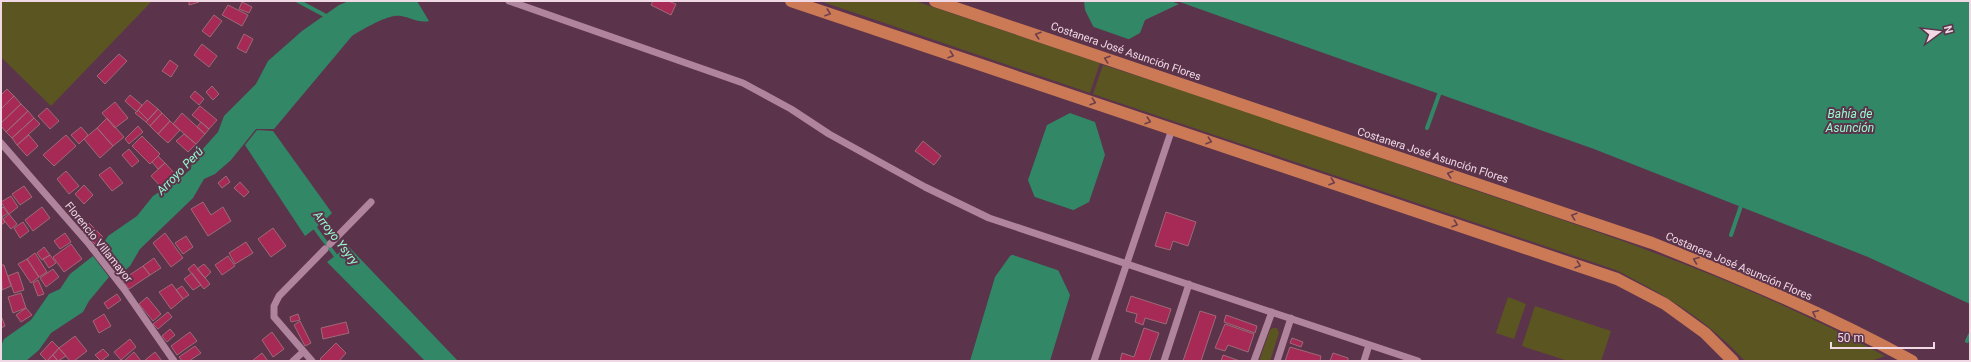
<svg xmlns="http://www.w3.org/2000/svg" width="1971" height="362" viewBox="0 0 1971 362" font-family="Roboto,sans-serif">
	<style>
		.green { fill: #5b5621 }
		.water { fill: #318766 }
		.pier { fill: #5b344b }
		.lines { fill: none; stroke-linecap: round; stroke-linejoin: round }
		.stream { stroke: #318766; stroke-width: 4 }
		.building { fill: #a72a56; stroke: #9c6a76 }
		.minor { stroke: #b1849e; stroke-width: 7 }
		.highway { stroke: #cc7a56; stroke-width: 12 }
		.oneway { stroke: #6c3e4d }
		.labels { text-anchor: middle; stroke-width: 4; stroke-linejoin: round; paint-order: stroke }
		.street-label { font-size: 11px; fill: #f0d8e5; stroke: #5b344b }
		.water-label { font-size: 12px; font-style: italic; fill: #94fbce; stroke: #5b344b }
	</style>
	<rect width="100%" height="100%" fill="#5b344b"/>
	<path class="green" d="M1 1H152L51 106 1 57Z
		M820 1H915L1100 63 1090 93Z
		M1103 65C1225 103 1345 146 1465 187 1608 235 1752 283 1885 356L1871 361H1745C1706 319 1667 296 1616 270L1093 94Z
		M1508 297 1526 304 1514 339 1496 333Z
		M1535 306 1611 331 1601 361H1568L1522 346Z
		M1273 328H1277L1279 333 1270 361H1259L1270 330Z"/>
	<path class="water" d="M349 1H417L429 21C417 24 406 14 395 16 384 17 361 30 352 36L274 129H256L231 160 215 174 204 179 193 198 140 249 130 266 121 274 101 247 108 236 137 216 153 196 183 176 191 169 192 161 218 132 224 116 256 84 268 61 302 31 339 5Z
		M1084 1H1170L1179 4 1145 20 1140 33 1122 43 1097 34 1085 10Z
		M1177 1H1970V304L1868 257 1594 149Z
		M1070 113 1095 122 1105 155 1089 202 1066 214 1037 203 1028 180 1047 125Z
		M257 130 273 131 332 213 322 223 305 236 245 145Z
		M348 246 458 361H425L327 262Z
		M1025 247 1052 257 1070 295 1050 361H970L995 277 1010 256Z
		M93 256 109 277 89 301 83 312 51 333 39 350 26 361H1V346L4 339 31 320 49 294 60 289 70 274Z"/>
	<path class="pier" d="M1091 26 1131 40 1121 45 1096 36Z
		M1032 196 1076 211 1065 216 1036 205Z
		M1026 245 1054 255 1063 272 1010 254Z"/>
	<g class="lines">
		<path class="stream" d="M298 1 328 17
			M1427 128 1441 89
			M312 224 338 259
			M1731 235 1742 203
			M1967 341 1970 335"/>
	</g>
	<path class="building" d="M189 1H199V2L189 5Z
		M653 1H668L676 4 671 15 651 5Z
		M242 2 252 7 249 13 239 9Z
		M228 5 248 15 242 26 222 15Z
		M214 15 222 21 210 37 202 31Z
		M244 34 253 39 246 53 237 48Z
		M202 44 217 56 209 67 194 55Z
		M119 54 127 61 105 84 97 76Z
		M170 60 178 66 171 77 162 71Z
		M212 86 219 94 213 100 206 92Z
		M7 89 14 96 1 109V95Z
		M195 91 204 99 199 105 190 97Z
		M130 95 142 105 137 112 125 101Z
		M14 96 21 104 1 123V109Z
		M147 100 158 109 148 120 138 110Z
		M115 102 128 118 115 128 102 113Z
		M21 104 28 111 6 132 1 126V123Z
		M200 106 217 120 209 129 192 115Z
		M47 108 59 121 50 129 38 116Z
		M158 109 162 113 150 126 146 122Z
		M138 110 148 120 146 122 135 113Z
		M28 111 34 118 12 138 6 132Z
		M162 113 170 121 158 134 150 126Z
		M182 113 205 134 196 144 173 124Z
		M34 118 40 124 17 145 12 138Z
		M107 118 124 137 113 146 97 128Z
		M170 121 180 130 168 143 158 134Z
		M201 122 209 129 205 134 197 127Z
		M138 126 143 132 129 144 125 139Z
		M81 127 88 135 79 144 71 135Z
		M97 128 113 146 100 158 84 139Z
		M184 134 196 144 188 152 176 141Z
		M29 135 38 146 27 156 17 145Z
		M66 135 76 146 54 166 43 155Z
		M142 136 160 154 150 164 132 146Z
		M923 141 941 156 934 165 915 151Z
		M129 149 139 161 132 167 122 155Z
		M158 156 165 163 158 169 152 162Z
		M165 163 176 175 162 188 151 176Z
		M110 167 123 183 112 191 99 175Z
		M66 171 79 186 69 194 57 179Z
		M226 176 230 182 222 188 218 183Z
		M240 182 249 192 244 197 234 188Z
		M84 185 93 195 84 204 75 194Z
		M24 186 32 197 20 205 12 194Z
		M11 196 18 207 9 214 1 202Z
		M203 202 211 215 223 207 231 221 208 236 191 209Z
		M3 207 8 213 2 217 1 208Z
		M42 207 50 218 33 231 25 220Z
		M1166 212 1196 222 1188 246 1173 241 1170 250 1155 246Z
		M9 214 17 224 11 229 3 219Z
		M1 216 5 222 1 225Z
		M23 222 29 231 20 238 14 228Z
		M89 223 103 237 95 244 82 231Z
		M273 228 286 246 271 257 258 239Z
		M65 233 71 242 60 249 54 241Z
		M165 233 183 258 171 267 153 243Z
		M186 236 193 247 183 254 175 243Z
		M246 242 253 253 235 264 229 253Z
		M71 244 82 259 64 272 53 257Z
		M44 247 50 255 42 260 37 253Z
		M35 253 47 272 39 277 27 259Z
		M50 255 56 263 49 268 43 259Z
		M228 256 235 266 222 275 215 265Z
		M154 258 161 268 150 275 143 266Z
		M27 259 39 277 31 283 18 264Z
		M194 264 210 284 204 289 188 269Z
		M204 264 211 272 205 278 197 269Z
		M1 265H4L11 286 2 290Z
		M143 266 150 275 129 289 122 280Z
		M53 269 59 277 46 287 40 278Z
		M18 272 24 290 14 293 8 276Z
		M192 273 201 285 193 290 184 279Z
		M38 280 44 294 38 296 33 283Z
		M172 284 183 299 171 309 159 292Z
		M182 286 189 295 183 299 176 290Z
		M21 293 26 308 13 313 8 297Z
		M117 294 121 300 108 309 104 303Z
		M1131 296 1171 309 1166 324 1145 318 1143 325 1135 322 1137 314 1126 311Z
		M147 297 161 314 153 321 139 304Z
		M26 308 32 315 21 322 16 315Z
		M1200 311 1216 316 1201 361H1183Z
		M168 312 172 317 158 329 153 324Z
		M104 314 111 326 99 333 93 321Z
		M298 314 300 320 291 322 290 317Z
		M1226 315 1257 326 1255 333 1224 322Z
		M1 318H2L5 326 1 328Z
		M300 321 311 343 305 346 294 325Z
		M346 322 349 333 323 339 321 328Z
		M1225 324 1254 334 1248 352 1228 345 1225 351 1215 348Z
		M1144 328 1159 333 1149 361H1120L1122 353 1134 357Z
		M170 329 175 335 167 342 162 336Z
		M190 332 197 341 177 355 171 346Z
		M272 332 284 349 273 357 262 340Z
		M75 336 87 351 74 361H70L59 348Z
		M1292 338 1303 342 1301 347 1290 343Z
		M130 339 136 347 121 360 114 352Z
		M52 341 59 348 47 361 40 354Z
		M336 343 346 353 339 361H322L320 359Z
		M195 346 201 353 189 361H182L179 357Z
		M1290 347 1321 356 1320 361H1285Z
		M59 348 66 356 58 361 53 355Z
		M103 349 109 355 101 361 95 355Z
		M134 352 141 361H124Z
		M155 352 162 361H144Z
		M262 353 268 361H252Z
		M1333 353 1348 358V361H1330Z
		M53 355 58 361H47Z
		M1223 355 1240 361H1221Z"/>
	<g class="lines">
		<path class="minor" d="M509 1 743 83 791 109 829 134 925 187 989 218 1418 361
			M1 143 89 244 124 289 174 361
			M330 244 371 202
			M293 361 303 352
			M312 361 274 317V306L279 296 325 249
			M1094 361 1172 129
			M1164 361 1189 284
			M1254 361 1272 312
			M1277 361 1291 318
			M1364 361 1369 345"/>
		<path class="highway" d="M791 1 1617 279 1665 304 1705 333 1733 361
			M935 1 1652 243C1740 278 1829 315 1912 361"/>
	</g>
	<defs><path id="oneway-chevron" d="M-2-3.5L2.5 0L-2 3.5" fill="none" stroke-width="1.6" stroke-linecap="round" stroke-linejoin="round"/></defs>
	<g class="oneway">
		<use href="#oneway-chevron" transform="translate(828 13) rotate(19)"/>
		<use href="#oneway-chevron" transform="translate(1038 35) rotate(-162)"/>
		<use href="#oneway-chevron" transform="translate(951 55) rotate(19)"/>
		<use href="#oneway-chevron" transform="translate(1107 59) rotate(-161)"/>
		<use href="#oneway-chevron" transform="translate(1093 102) rotate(18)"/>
		<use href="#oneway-chevron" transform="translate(1148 121) rotate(18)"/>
		<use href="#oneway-chevron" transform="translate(1209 141) rotate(18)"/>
		<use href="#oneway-chevron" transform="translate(1450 174) rotate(-162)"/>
		<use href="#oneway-chevron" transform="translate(1332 182) rotate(19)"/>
		<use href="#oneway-chevron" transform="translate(1574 216) rotate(-161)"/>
		<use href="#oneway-chevron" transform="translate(1455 224) rotate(19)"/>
		<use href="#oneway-chevron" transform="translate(1696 260) rotate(-158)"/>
		<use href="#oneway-chevron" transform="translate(1578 265) rotate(19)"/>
		<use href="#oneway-chevron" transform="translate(1815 313) rotate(-155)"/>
	</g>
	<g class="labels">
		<g class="street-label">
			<text transform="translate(1126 51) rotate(19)" y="4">Costanera José Asunción Flores</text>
			<text transform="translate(1433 155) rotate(18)" y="4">Costanera José Asunción Flores</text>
			<text transform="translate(99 242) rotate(51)" y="4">Florencio Villamayor</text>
			<text transform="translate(1739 266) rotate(23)" y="4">Costanera José Asunción Flores</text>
		</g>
		<g class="water-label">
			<text x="1850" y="118">Bahía de<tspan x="1850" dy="14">Asunción</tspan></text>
			<text transform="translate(180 171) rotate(-46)" y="4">Arroyo Perú</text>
			<text transform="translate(336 238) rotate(52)" y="4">Arroyo Ysyry</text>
		</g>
	</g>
	<rect width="1971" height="362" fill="none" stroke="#f0d8e5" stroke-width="4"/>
	<g transform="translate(1939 32) rotate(75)" stroke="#5b344b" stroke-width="3" paint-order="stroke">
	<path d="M0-3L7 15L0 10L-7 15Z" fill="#f0d8e5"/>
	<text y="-6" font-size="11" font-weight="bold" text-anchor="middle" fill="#f0d8e5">N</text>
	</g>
	<path d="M1831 342v6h103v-6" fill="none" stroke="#f0d8e5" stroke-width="2"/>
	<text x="1837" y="342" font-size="12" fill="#f0d8e5" stroke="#5b344b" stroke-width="3" paint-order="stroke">50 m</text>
</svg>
